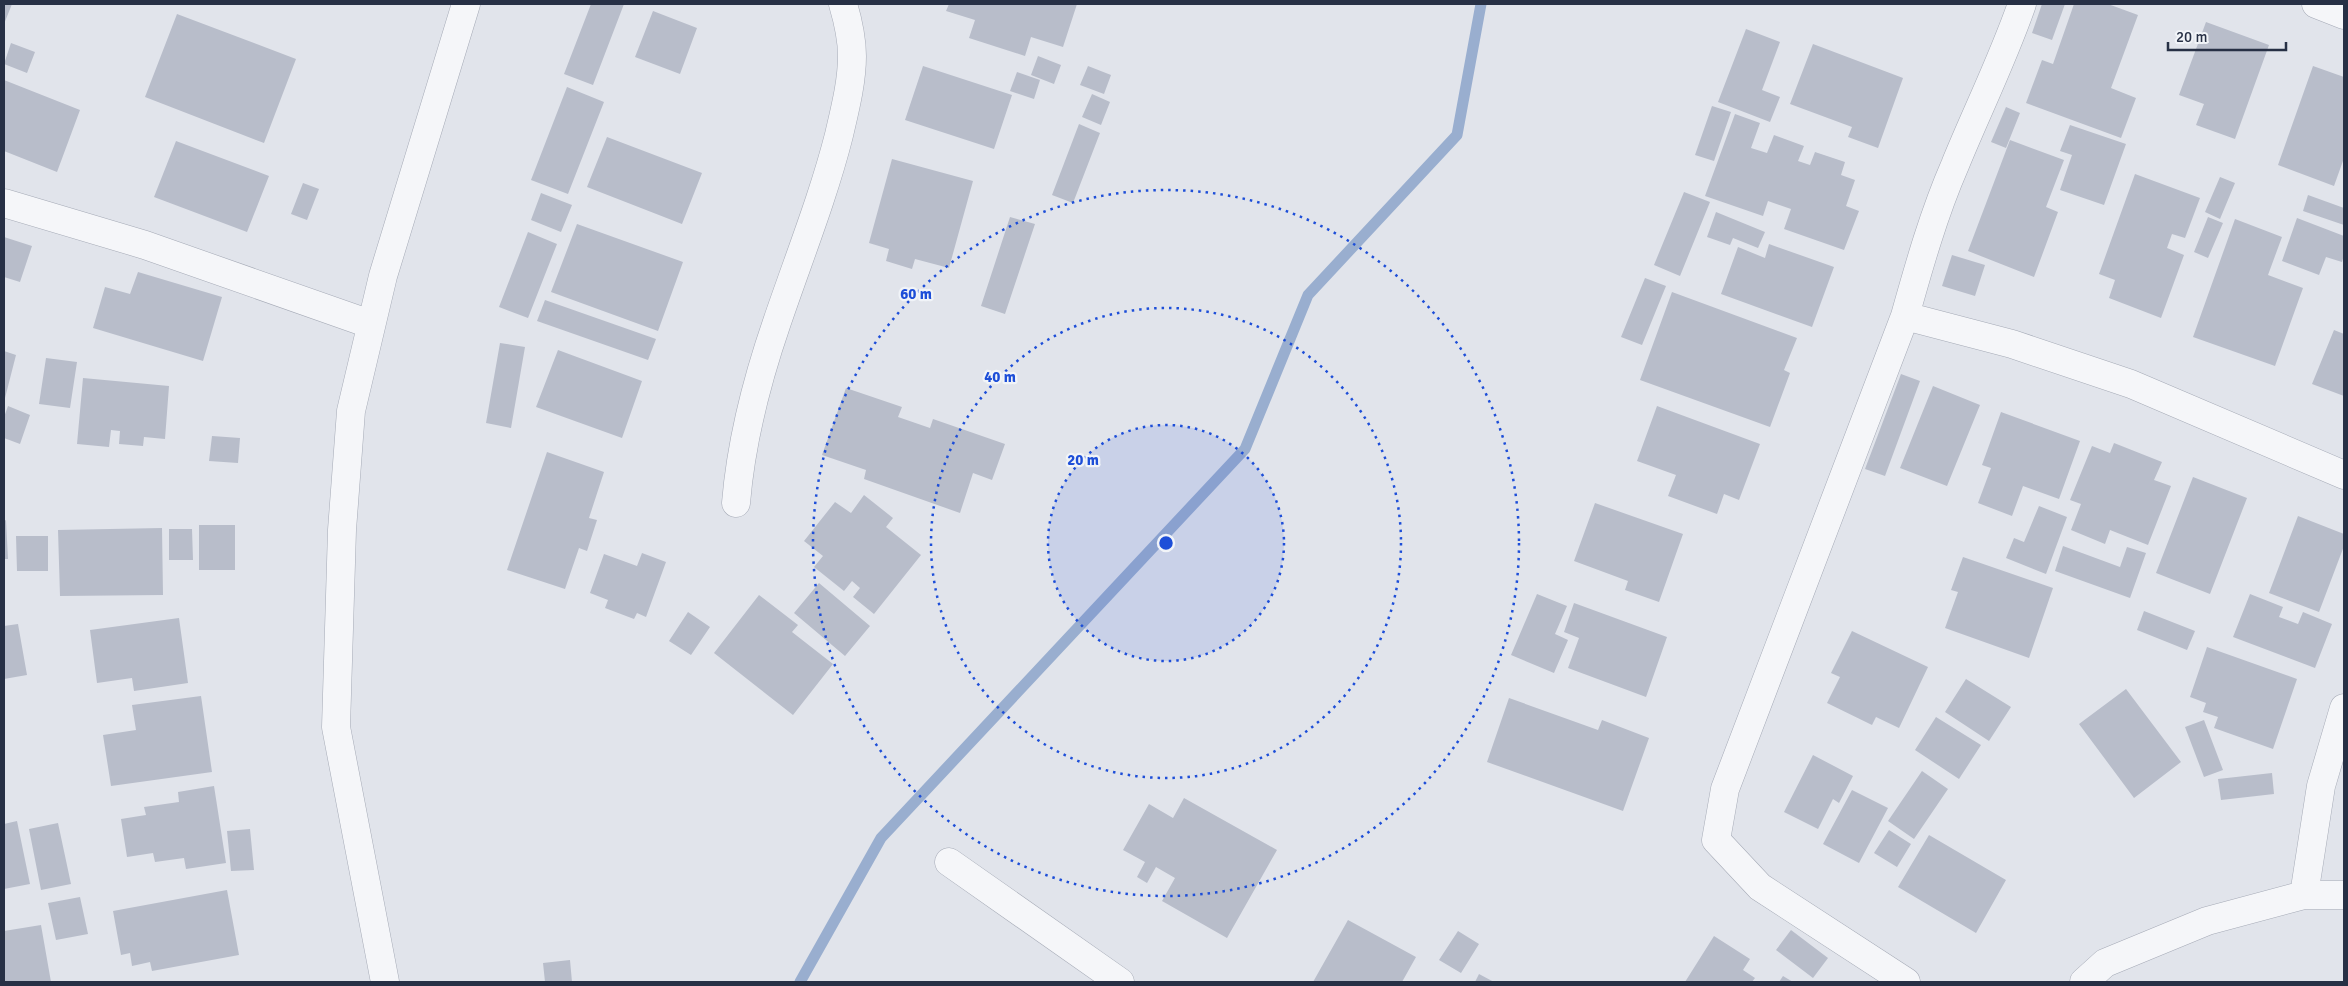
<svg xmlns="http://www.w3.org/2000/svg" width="2348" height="986" viewBox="0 0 2348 986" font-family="Signika,sans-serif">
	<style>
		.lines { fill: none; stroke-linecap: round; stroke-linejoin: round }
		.stream { stroke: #99aecf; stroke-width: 11 }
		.building { fill: #b8bdca }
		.street-casing { stroke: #a5aab6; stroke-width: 29 }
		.street { stroke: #f5f6f9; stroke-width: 28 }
		.ring { fill: none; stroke: #1d4ed8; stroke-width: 2.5; stroke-dasharray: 2.5 5 }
		.centre { fill: #1d4ed8; stroke: #f1f4f8; stroke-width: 2.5 }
		.ring-label { font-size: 15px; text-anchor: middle; font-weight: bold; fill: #1d4ed8; stroke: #f1f4f8; stroke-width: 4.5; stroke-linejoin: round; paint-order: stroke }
	</style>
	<rect width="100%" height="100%" fill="#e1e4eb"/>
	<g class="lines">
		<path class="stream" d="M800 982 881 838 1245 449 1308 295 1457 135 1481 4"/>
	</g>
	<path class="building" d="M4 4H12L4 24Z
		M591 4H624L593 85 564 74Z
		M949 4H1077L1063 47 1031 37 1025 56 969 38 975 20 946 11Z
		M2042 4H2065L2052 40 2032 33Z
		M2074 4H2108L2138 15 2111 88 2136 98 2121 138 2026 103 2042 60 2053 64Z
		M653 11 697 28 680 74 635 57Z
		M177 14 296 59 264 143 145 97Z
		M2206 22 2269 45 2235 139 2196 125 2204 104 2179 95Z
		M1746 29 1780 42 1762 90 1780 97 1770 122 1718 102Z
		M11 43 35 52 27 73 4 64Z
		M1813 44 1903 78 1878 148 1848 137 1852 127 1790 104Z
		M1038 56 1061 65 1054 84 1031 75Z
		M923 66 1012 95 994 149 905 120Z
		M1088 66 1111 75 1104 94 1080 85Z
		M2313 66 2344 77V158L2334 186 2278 165Z
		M1017 72 1040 80 1034 99 1010 91Z
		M4 80 80 110 57 172 4 151Z
		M567 87 604 102 568 194 531 180Z
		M1092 94 1110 102 1101 125 1082 117Z
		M1712 106 1731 112 1714 161 1695 155Z
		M2006 107 2020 113 2006 148 1991 142Z
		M1735 114 1760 123 1751 148 1767 153 1774 135 1804 146 1798 161 1810 165 1815 152 1845 162 1841 175 1855 180 1846 206 1859 211 1844 250 1784 229 1791 209 1768 201 1763 216 1705 196Z
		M1079 124 1100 133 1073 203 1052 195Z
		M2070 125 2126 144 2104 205 2060 190 2072 155 2060 151Z
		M607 137 702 173 682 224 587 187Z
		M2010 140 2064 160 2046 207 2058 212 2034 277 1968 251Z
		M176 141 269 176 247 232 154 197Z
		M892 159 973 181 949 268 915 259 912 269 886 261 889 249 869 243Z
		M2135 174 2200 198 2185 238 2172 234 2167 248 2184 255 2161 318 2109 298 2115 280 2099 274Z
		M2220 177 2235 183 2220 219 2205 212Z
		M303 183 319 189 307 220 291 214Z
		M1684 192 1710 202 1680 276 1654 265Z
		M541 193 572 205 561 232 531 220Z
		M2308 195 2344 208V225L2303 211Z
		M1716 212 1765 232 1758 248 1733 238 1730 245 1707 237Z
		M1010 217 1035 224 1005 314 981 306Z
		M2208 217 2223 223 2208 258 2194 252Z
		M2297 218 2344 236V255L2342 262 2326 257 2319 275 2282 261Z
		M2235 219 2282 237 2268 275 2303 288 2275 366 2193 337Z
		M577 224 683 262 658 331 551 292Z
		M528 232 557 244 528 318 499 307Z
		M4 237 32 246 20 282 4 277Z
		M1769 244 1834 267 1812 327 1721 294 1738 247 1765 258Z
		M1952 255 1985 265 1975 296 1942 286Z
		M138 272 222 297 203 361 93 328 105 287 130 294Z
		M1645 278 1666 286 1642 345 1621 337Z
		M1672 292 1797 338 1784 370 1790 373 1770 427 1640 380Z
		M545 300 656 339 648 360 537 321Z
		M2334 330 2344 334V396L2312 384Z
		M500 343 525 347 511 428 486 423Z
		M558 350 642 381 622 438 536 407Z
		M4 351 16 355 4 402Z
		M46 358 77 362 70 408 39 404Z
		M1901 374 1920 381 1885 476 1865 469Z
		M83 378 169 386 165 439 144 437 143 446 119 444 120 431 111 430 109 447 77 444Z
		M1933 386 1980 405 1947 486 1900 468Z
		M846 388 902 407 898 417 930 428 933 419 1005 444 992 480 973 473 960 513 864 479 866 470 822 455Z
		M8 406 30 415 20 444 4 438V417Z
		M1657 406 1760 444 1739 500 1724 494 1717 514 1668 496 1676 475 1637 461Z
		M2001 412 2080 441 2059 499 2023 486 2012 516 1978 503 1991 468 1982 465Z
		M212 436 240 438 238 463 209 461Z
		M2114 443 2162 462 2154 480 2171 486 2148 545 2110 530 2105 544 2071 530 2081 504 2070 500 2092 446 2110 453Z
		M547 452 604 472 589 518 597 520 587 551 579 548 565 589 507 570Z
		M2193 477 2247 498 2210 594 2156 573Z
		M864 495 893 518 886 527 921 555 874 614 853 597 860 588 852 581 844 591 814 567 823 556 804 541 835 502 851 513Z
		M1595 503 1683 534 1659 602 1625 590 1628 581 1574 561Z
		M2039 506 2067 517 2046 574 2006 558 2014 538 2024 542Z
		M2298 516 2344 534V546L2319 612 2269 593Z
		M6 520 8 559H4V521Z
		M199 525H235V570H199Z
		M162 528 163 595 60 596 58 530Z
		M169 529H192L193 560H169Z
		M16 536H48V571H17Z
		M2063 546 2120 567 2127 547 2146 553 2130 598 2055 571Z
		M642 553 666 562 646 617 637 613 634 619 605 608 608 600 590 593 604 554 637 566Z
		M1963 557 2053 588 2029 658 1945 628 1958 592 1951 590Z
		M819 583 870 626 845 656 794 613Z
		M1537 594 1567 606 1555 634 1568 640 1554 673 1511 655Z
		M2250 594 2283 607 2279 617 2298 624 2303 612 2332 624 2315 668 2233 637Z
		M759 595 798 625 792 632 833 664 793 715 714 653Z
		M1574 603 1667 637 1646 697 1568 668 1579 638 1564 632Z
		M2144 611 2195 631 2187 650 2137 630Z
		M688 612 710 627 691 655 669 641Z
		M179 618 188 683 134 691 132 678 97 683 90 630Z
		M18 624 27 675 4 679V626Z
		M1852 631 1928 667 1899 728 1876 717 1872 725 1827 703 1840 677 1831 673Z
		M2207 647 2297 679 2273 749 2214 728 2218 717 2203 712 2206 703 2190 697Z
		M1966 679 2011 707 1989 741 1945 712Z
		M2126 689 2181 762 2134 798 2079 724Z
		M201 696 212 772 111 786 103 735 136 730 132 705Z
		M1509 698 1598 730 1602 720 1649 738 1623 811 1487 762Z
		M1936 717 1981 745 1959 779 1915 750Z
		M2204 720 2223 770 2204 777 2185 727Z
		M1813 755 1853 776 1839 803 1833 799 1818 829 1784 812Z
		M1922 771 1948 789 1914 839 1888 821Z
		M2272 773 2274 794 2221 800 2218 779Z
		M214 786 226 863 186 869 184 858 155 862 153 853 127 857 121 819 146 815 144 807 179 802 178 792Z
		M1852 790 1888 808 1859 863 1823 844Z
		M1184 798 1277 850 1227 938 1162 901 1175 878 1156 867 1147 883 1137 877 1145 862 1123 850 1149 804 1173 818Z
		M17 821 30 884 4 889V824Z
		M58 823 71 884 41 890 29 829Z
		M250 829 254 870 231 871 227 831Z
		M1889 830 1911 844 1897 867 1874 853Z
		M1929 835 2006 880 1976 933 1898 887Z
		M227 890 239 955 152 971 150 962 132 966 130 953 121 955 113 911Z
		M80 897 88 934 56 940 48 903Z
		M1348 920 1416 957 1402 982H1313Z
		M41 925 51 982H4V931Z
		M1791 930 1828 958 1813 978 1776 950Z
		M1458 931 1479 944 1461 973 1439 960Z
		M1714 936 1750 959 1743 970 1755 978 1752 982H1685Z
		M570 960 572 982H545L543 963Z
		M1479 974 1494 982H1475Z
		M1783 976 1793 982H1779Z"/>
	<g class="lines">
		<defs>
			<path id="street" d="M2316 4 2344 15
				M4 203 145 245 370 324
				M1905 316 2012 344 2131 384 2344 475
				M736 503C741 442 757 380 777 322 798 260 823 198 839 135 845 109 852 82 852 56 852 38 848 21 843 4
				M949 862 1120 982
				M2304 895 2321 786 2344 708
				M385 982 336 727 342 530 351 411 383 276 466 4
				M1906 982 1760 887 1716 840 1725 789 1905 316C1919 266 1934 213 1955 165 1977 111 2003 59 2022 4
				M2084 982 2105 963 2207 921 2304 895H2344"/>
		</defs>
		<use href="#street" class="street-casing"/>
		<use href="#street" class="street"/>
	</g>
	<circle cx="1166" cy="543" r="118" fill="#1d4ed8" fill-opacity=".12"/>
	<g class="ring">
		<circle cx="1166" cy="543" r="118"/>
		<circle cx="1166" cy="543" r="235"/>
		<circle cx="1166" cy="543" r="353"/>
	</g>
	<circle cx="1166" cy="543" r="8" class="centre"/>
	<g class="ring-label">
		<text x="916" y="299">60 m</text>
		<text x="1000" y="382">40 m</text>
		<text x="1083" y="465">20 m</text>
	</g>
	<rect width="2348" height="986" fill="none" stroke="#273045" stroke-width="10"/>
	<path d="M2168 42v8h118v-8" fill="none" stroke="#273045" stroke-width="2.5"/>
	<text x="2176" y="42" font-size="15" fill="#273045" stroke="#f1f4f8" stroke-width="4" paint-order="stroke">20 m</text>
</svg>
